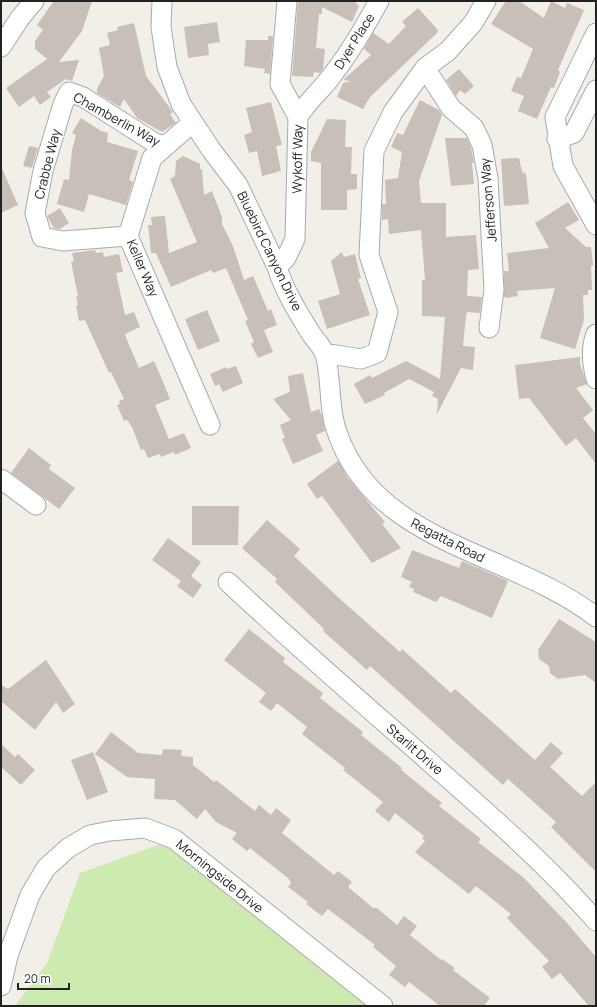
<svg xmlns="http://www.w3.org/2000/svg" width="597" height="1007" viewBox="0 0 597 1007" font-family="Manrope,sans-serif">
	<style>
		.grass { fill: #cdebb0 }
		.building { fill: #c7bfb8 }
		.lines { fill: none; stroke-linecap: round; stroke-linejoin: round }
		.minor-casing { stroke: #a9a9a9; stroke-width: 21 }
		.minor { stroke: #fff; stroke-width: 19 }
		.labels { text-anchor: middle; stroke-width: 3; stroke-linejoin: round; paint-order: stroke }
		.street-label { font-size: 13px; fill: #222; stroke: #fff }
	</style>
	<rect width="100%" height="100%" fill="#f2efe9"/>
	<path class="grass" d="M169 841 377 1006H15L47 963 80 873Z"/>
	<path class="building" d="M54 1H92L82 31 59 62 79 60 72 81 66 79 47 92 51 97 40 105 34 96 19 107 6 88 47 59 35 49V41L43 30 37 25Z
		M298 1H354L359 6 352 22 322 7V14H319L316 48 325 49 323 69 320 73 314 72 313 77 292 76Z
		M506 1H519L544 18 551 1 565 8 567 3 584 10 558 70 560 72 554 88 551 87 537 119 518 111 524 96 511 91 517 77 521 78 533 49 491 24Z
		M418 8 438 30 437 33 370 97 363 109 337 97 343 83 351 81 343 80 371 55 364 49 373 33 389 44 406 26 402 22Z
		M217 22 220 42 208 44 209 55 188 58 184 27Z
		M134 23 146 76 173 112 170 114 176 123 162 132 137 118 124 99 120 107 97 93V89L104 76 99 48 110 45 107 33 118 30 117 27Z
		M268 36H273L270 74 264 73 265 69 244 66 246 40H268Z
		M459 69 474 86 465 94 460 90 456 96 446 80Z
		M420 100 439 110 442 115 419 181 421 203H446V237L476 235 479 269 468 270 467 296 482 297 480 313 467 312 465 325 463 346 475 347 473 370 461 368 437 414 438 399 432 396 434 392 409 379 384 393 385 395 365 404 354 384 370 375 372 378 406 361 440 379 445 317 422 316V280H425L421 230 389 234 388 219 382 220V204H386L385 180 398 178 402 152 391 147 397 133 403 135Z
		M271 102 282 145 276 146 281 171 262 176 257 151 249 153 244 135 252 132 246 108Z
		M81 118 101 131 108 133 107 142 138 151 129 180 133 182 126 205 89 194 84 212 57 204 64 179 69 180 72 150 76 135 72 133Z
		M327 119 346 120 345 147H352L351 174H357V189L347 190V210H321V163L311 161V152Z
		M445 138H467L471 148 474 163H472L474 184 451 186Z
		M29 146 38 148 32 168 23 166Z
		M183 156 200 164V169H202L204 195 212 191 222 217V224L233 246 244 280 253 276 268 311 271 309 277 325 264 330 273 352 258 358 251 344 254 342 245 321 248 320 226 268 213 273 211 270 171 287 156 253H151L148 225H152L151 217 165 216 169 253 197 242 170 179 175 176 176 161Z
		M519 158 522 172 526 174 529 204 504 206 501 159Z
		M1 166 18 205 1 213Z
		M568 202 579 220 565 228 586 247H591L593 265 591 266 592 290H588V295H583L584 320 575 349 540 338 555 288 517 291 518 296 505 298 504 295V271H509L507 253 549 248 535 223Z
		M60 208 69 223 60 229 54 228 47 216Z
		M95 250 96 253 103 252 104 257 119 254 123 272 116 273 125 315 134 312 140 327 125 334 127 340 139 368 154 361 161 377 170 399 155 405 169 439 184 433 191 448 175 455 174 452 161 457 160 454 148 458 144 449 141 450 132 427 127 420 124 421 117 405 120 404 119 401 124 399 111 372 109 373 85 320 79 321 76 306 78 305 76 297 78 296 71 262 74 261 72 253Z
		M342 252 344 257 355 254 361 278 358 279 370 315 327 329 318 301 340 294 331 261Z
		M207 310 220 341 198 350 185 319Z
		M580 357V364L587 384 576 388 593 410 583 418 596 434V464L576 438 566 446 529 398 519 399 515 365Z
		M236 366 243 383 223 392 219 384 215 386 210 374 226 367 227 369Z
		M303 373 311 412 319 409 322 416 325 431 316 435 323 451 293 464 282 439 285 438 280 425 291 420 273 399 290 392 288 376Z
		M29 448 51 465 49 469 75 488 59 509 11 473Z
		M339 460 347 477 385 522 382 524 401 548 372 563 322 496 317 499 307 484Z
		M192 506H239L238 545H192Z
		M267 520 300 549 294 556 340 599 400 652 402 649 451 693 455 689 535 760 551 742 563 753 550 767 582 796 596 782V872L551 827 556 822 528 797 508 779 503 785 370 666 367 670 323 631 324 629 275 582 277 579 242 548Z
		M168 538 201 562 191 576 202 585 193 598 177 586 181 581 152 560Z
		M412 550 459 568 462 561 508 581 492 618 441 596 436 602 413 592 414 589 409 587 412 582 401 577Z
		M559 619 596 642V683L585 675 558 679 550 673 549 666 539 659 538 650Z
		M249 629 285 658 283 662 323 693 320 698 363 732 361 735 402 768 401 770 442 803 439 806 481 839 478 842 524 878 567 923 596 957V1006H589L560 973 552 979 542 967 549 961 507 918 511 914 476 886 469 894 415 852 425 841 422 838 424 836 395 813 389 822 375 811 383 802 343 770 345 768 302 734 307 727 277 703 271 711 259 702 266 693 224 660Z
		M46 660 75 704 63 713 56 702 35 730 1 701V685L8 689Z
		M111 732 138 753 162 755 163 749 182 750 181 756 193 757V765L214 782 216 780 255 811 259 805 271 815 276 808 291 820 282 833 334 875 338 871 352 882 348 887 373 908H377L397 925 404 916 417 926 410 935 441 960 442 959 455 968 453 970 490 998 484 1006H440L409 982 405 987 389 975 396 966 373 947 375 945 328 909 322 916 306 904 308 902 288 887 291 883 289 879 250 848 247 851 232 839 237 833 216 822 205 809 197 819 175 800 154 799 155 779 127 777 95 754Z
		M1 744 15 757 18 754 35 770 21 785 1 767Z
		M93 752 108 792 87 800 71 760Z"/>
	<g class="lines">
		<defs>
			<path id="minor" d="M162 1 161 27 167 67 181 104 212 151 238 185 277 267C284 290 297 311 310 332 314 339 322 346 325 354 332 379 328 408 337 432 375 545 513 552 596 617
				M596 33 555 117 563 166 596 225
				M1 47 20 18 34 1
				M425 68 451 108 474 128 482 145 488 178 494 290 489 328
				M298 117C308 100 322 90 333 74 351 51 365 26 379 1
				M193 122 152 158 128 236 210 425
				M557 139 574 133 596 90
				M128 236 63 241 42 237 35 213 43 171 63 104 69 92 83 97 155 143 166 146
				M277 267 286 258 295 239 298 117 280 84 287 1
				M596 334C590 349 592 364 596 379
				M324 353 361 359 377 353 388 312 369 255 374 151 393 112 425 68 448 51 473 23 486 1
				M1 479 36 505
				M228 582C293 643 359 700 425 758 484 810 545 862 596 921
				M1 986 8 956 30 895 46 868 68 848 90 835 110 831 145 828 174 839 383 1006"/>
		</defs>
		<use href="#minor" class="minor-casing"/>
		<use href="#minor" class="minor"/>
	</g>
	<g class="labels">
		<g class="street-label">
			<text transform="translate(354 41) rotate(-58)" y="5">Dyer Place</text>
			<text transform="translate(117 119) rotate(29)" y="5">Chamberlin Way</text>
			<text transform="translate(297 159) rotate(-89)" y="5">Wykoff Way</text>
			<text transform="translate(47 164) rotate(-76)" y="5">Crabbe Way</text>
			<text transform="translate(488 200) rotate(-95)" y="5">Jefferson Way</text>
			<text transform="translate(270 251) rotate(64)" y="5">Bluebird Canyon Drive</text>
			<text transform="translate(143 268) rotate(67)" y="5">Keller Way</text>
			<text transform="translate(448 540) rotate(27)" y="5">Regatta Road</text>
			<text transform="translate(415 749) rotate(41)" y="5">Starlit Drive</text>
			<text transform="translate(220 876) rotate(39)" y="5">Morningside Drive</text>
		</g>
	</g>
	<rect width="597" height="1007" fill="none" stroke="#222222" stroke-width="4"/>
	<path d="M18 983v6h51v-6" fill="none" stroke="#222222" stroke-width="2"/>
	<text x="24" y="983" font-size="12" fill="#222222" stroke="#ffffff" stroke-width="3" paint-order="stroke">20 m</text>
</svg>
